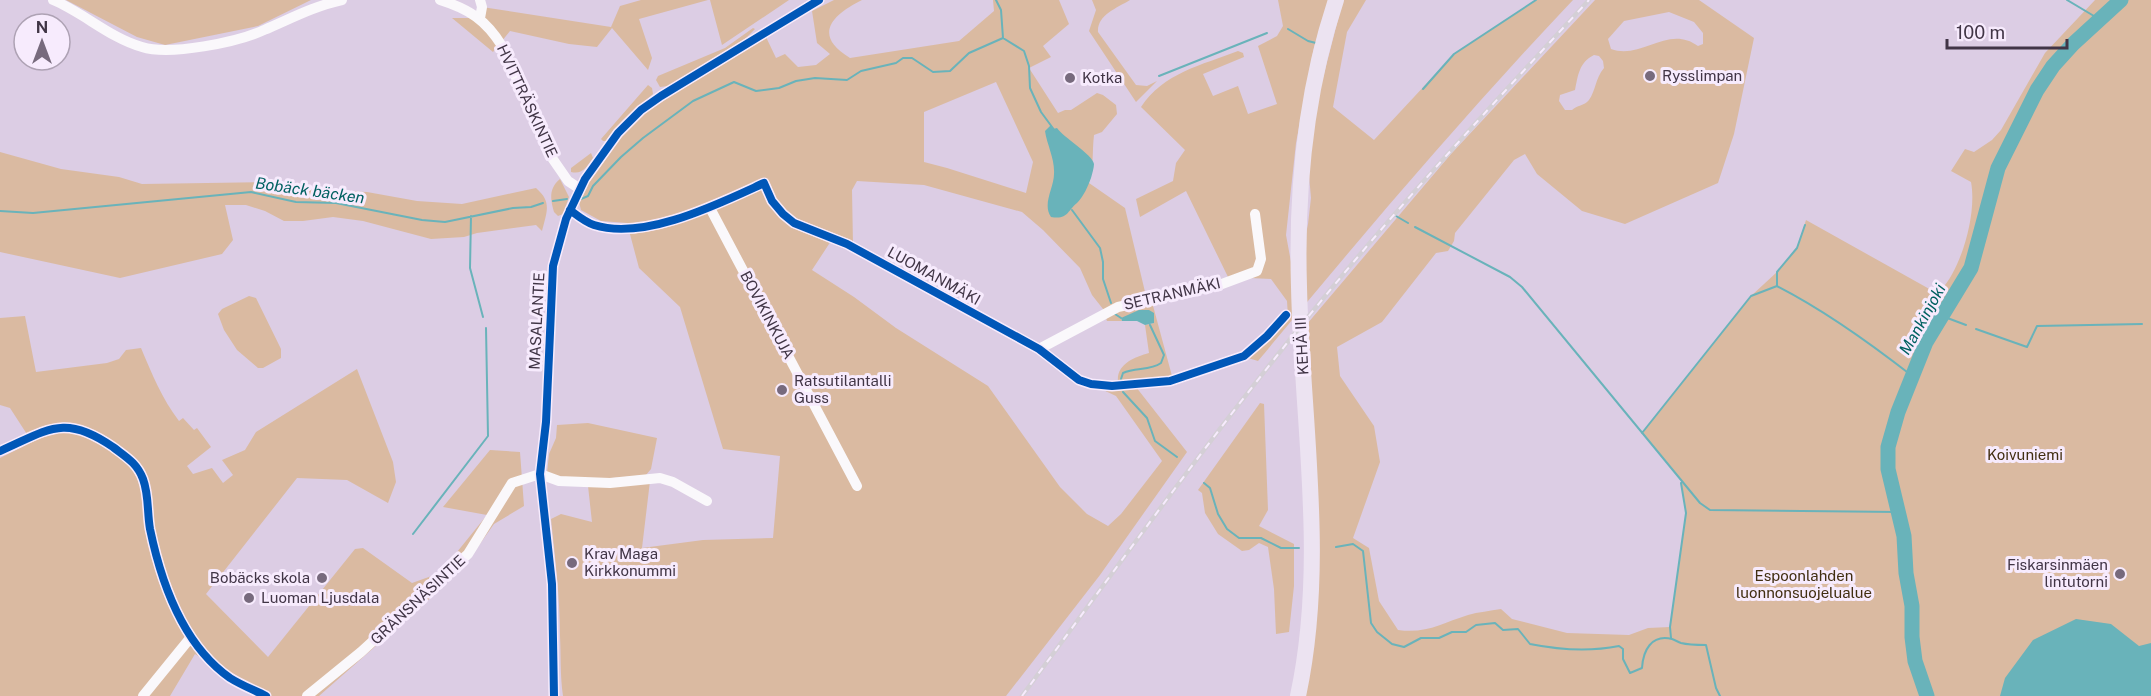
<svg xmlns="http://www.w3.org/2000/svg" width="2151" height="696" viewBox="0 0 2151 696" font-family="'Public Sans',sans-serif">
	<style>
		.green { fill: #dabaa1; fill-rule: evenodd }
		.water { fill: #69b3ba }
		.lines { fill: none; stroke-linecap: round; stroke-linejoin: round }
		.stream { stroke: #69b3ba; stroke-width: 2 }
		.river { stroke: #69b3ba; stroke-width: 15 }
		.minor { stroke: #faf8fb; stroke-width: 10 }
		.highway { stroke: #ece3f1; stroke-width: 16 }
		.rail-casing { stroke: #d4cfd6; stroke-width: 4.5 }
		.rail { stroke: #f7ebfd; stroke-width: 2; stroke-dasharray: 7; stroke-linecap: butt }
		.cycleway-casing { stroke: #f7ebfd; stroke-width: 11 }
		.cycleway { stroke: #0057b8; stroke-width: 8 }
		.poi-dot { fill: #776a7d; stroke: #f7ebfd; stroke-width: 2 }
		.labels { text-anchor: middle; stroke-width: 6; stroke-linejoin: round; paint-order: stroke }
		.poi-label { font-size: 15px; fill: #413546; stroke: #f7ebfd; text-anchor: start }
		.street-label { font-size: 15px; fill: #413546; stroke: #f7ebfd }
		.park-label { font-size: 15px; fill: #412e11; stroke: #f7ebfd }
		.water-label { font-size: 16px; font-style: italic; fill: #006161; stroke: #f7ebfd }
	</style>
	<rect width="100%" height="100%" fill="#dccde4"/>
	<path class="green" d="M66 0H311L258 26 165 45 137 37Z
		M641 0H708L639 19 652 58 648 70 612 28 597 47 569 44 510 31 493 52 452 18H480L482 7 611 27 620 6Z
		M710 0H789L722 45Z
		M834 0H862C832 15 812 35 850 58L959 41 994 11 993 0H1059L1069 24 1043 46 1051 57 1029 68 1058 113 1065 110H1071L1097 93 1103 95 1116 105 1117 114 1102 132 1094 135C1092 152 1094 166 1089 183L1125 208 1146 296 1152 302 1172 376 1118 382C1116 364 1135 357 1149 353L1145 325 1154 323 1121 318 1122 321H1107L1103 309 1092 295 1080 268 1043 230 1022 212 924 185 857 181 852 190 853 245 831 241 812 270 854 297 896 328 988 386 1060 487 1087 514 1108 526 1121 514 1162 461 1116 396 1099 388 1136 387 1187 452 1100 575 1006 696H563C560 675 561 656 560 636 560 597 555 558 551 519L561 514 592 522 588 486 650 481 642 548 703 540 773 538 780 456 723 449 680 307 639 268 627 223 601 221 581 210 579 202 591 177 611 147 642 115 678 91 766 37 776 58 785 54 798 67 816 65 830 54 817 43 812 11ZM996 82 1033 162 1026 193 947 168 924 162V112Z
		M1092 0H1130C1117 8 1097 15 1098 32L1136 85 1147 86 1157 81 1136 102 1089 31 1096 10Z
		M1278 0H1329L1314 47 1296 143 1286 235 1291 262 1304 244 1308 224 1311 198 1308 164 1316 105 1343 0H1366L1347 32 1333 107 1374 140 1454 54 1537 0H1573C1463 116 1360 238 1258 361L1248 358 1288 317 1287 301 1271 279 1228 277 1186 191 1140 217 1136 199 1173 181 1176 163 1185 150 1141 107C1163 73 1202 65 1238 51L1243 53 1244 57 1203 74 1213 96 1238 86 1248 114 1277 104 1258 46 1277 36 1283 26Z
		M1595 0H1699L1754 38 1734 134 1718 183 1625 224 1582 211 1537 174 1525 154 1514 160 1455 233 1454 241 1448 251 1436 253 1382 322 1337 347 1340 376 1374 426 1380 462 1353 538 1369 548 1379 601 1398 630C1427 634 1442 623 1468 615 1478 612 1490 611 1501 609L1512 619 1567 633 1629 635 1648 628 1670 627 1686 513 1681 480 1642 433 1751 296 1777 272 1797 248 1806 220 1933 291 1941 290C1962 267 1977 213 1971 182L1951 171 1965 149 1974 152 1992 140 2001 130 2045 53 2095 0H2151V696H1305L1307 324 1451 154ZM1669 12 1694 22 1703 33V44L1698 46C1668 24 1642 60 1611 49L1608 39 1624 21ZM1594 55 1599 56 1603 61 1604 68C1595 79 1596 90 1589 100 1584 106 1577 105 1572 110H1565L1559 101 1560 95 1575 90C1578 76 1579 62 1594 55Z
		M753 28 755 29 745 39 668 86 660 87 656 80 658 76 725 48Z
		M648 85 652 88 653 94 623 120 606 141H603L601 139Z
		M0 152 61 169 119 177 142 184 268 182 304 189 367 192 417 201 462 204 536 188C552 202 547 211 542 231L536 225 477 233 464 237 431 239 363 221 333 217 303 221H284L265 211 246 205H225L233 240 222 254 120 278 0 252Z
		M591 153 593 158C587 166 583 175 571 172V168Z
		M560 179 569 197 563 214 558 216 554 212C550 199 549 188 560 179Z
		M249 296 256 298 281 349V358L263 368H258L237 350 224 330 218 314 222 309Z
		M25 316 36 372 107 363 119 359 126 350 141 348C152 374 162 399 179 421L183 418 194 430 197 428 211 447 187 466 193 474 212 468 223 483 233 475 222 460 245 450 256 432 357 369 393 462 396 482 388 503 347 480 297 478 206 594 268 657 355 549 363 548 412 583 440 573 487 515 443 507 490 450 520 452 524 506 494 524 472 555 437 592 319 696H262L195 654 170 696H0V458L32 442 10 408 0 405V318Z
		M1260 403 1264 404 1268 510 1259 526 1294 544V586L1289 632 1276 634 1274 589 1268 547 1259 543 1249 550 1242 551 1218 534 1205 513 1202 493 1198 490Z
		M588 423 657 438 651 469 646 475C614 478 578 483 547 473L549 454 556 438 557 425Z"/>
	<path class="water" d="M1051 125 1053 129 1057 128C1063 137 1093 155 1094 164 1094 168 1092 174 1091 178 1088 186 1084 196 1077 203 1067 211 1068 220 1051 217 1042 204 1054 188 1054 174 1055 159 1047 145 1045 131Z
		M1139 310H1149L1154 313V323L1145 325 1137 321H1122L1121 318Z
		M2076 619 2111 624 2139 646 2151 643V696H2000L2005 678 2033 640Z"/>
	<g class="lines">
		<path class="stream" d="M996 0 1001 10 1003 38
			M2067 0 2099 19
			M1288 29 1308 41 1316 43
			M1159 76 1267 33
			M1423 89 1454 54 1536 0
			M581 199 588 196 593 186 621 157 643 138 693 101 734 82 756 91 779 88 796 81 815 78 847 80 861 71 896 63 903 58H912L933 72 950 71 969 53 1003 38 1024 51 1029 66 1030 88 1041 112 1055 131
			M553 201 567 199
			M1072 210 1100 248 1103 262V279L1111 303
			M0 211 33 213 251 192 296 202 336 203 422 220 445 222 513 208 531 207 543 203
			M471 216 470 268 483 317
			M1396 216 1408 223
			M1805 225 1797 248 1777 272V286C1824 310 1870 343 1911 375
			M1415 227 1510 277 1522 287 1700 503 1710 510 1898 512
			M1115 314 1121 318
			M1942 316 1966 325
			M1976 329 2027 347 2037 326 2142 324
			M1121 379 1123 373C1135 367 1150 371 1161 363L1164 355 1150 325
			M1123 392 1147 418 1155 441 1177 457
			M1642 433 1751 296 1777 286
			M1204 483 1210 488 1218 514 1227 529 1239 538H1261L1281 548H1299
			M413 534 488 436 486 328
			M1336 547 1353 544 1363 551 1371 623 1377 632 1392 644 1404 647 1421 638H1439L1452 632H1466L1476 625 1495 623 1503 630 1518 629 1530 644C1560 650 1589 652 1619 646L1623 649V659L1630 673 1642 668C1643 651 1651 634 1672 639 1675 640 1678 642 1681 643 1689 645 1698 645 1706 645L1716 688 1720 696
			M1671 638 1670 627 1686 513 1681 483"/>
		<path class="river" d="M1927 696 1915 661 1912 637V606L1906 573 1904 536 1888 469V447L1898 412 1926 342 1971 268 1998 168 2037 90 2053 66 2073 44 2121 0"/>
		<path class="minor" d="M53 0C84 13 110 38 142 47 170 56 238 42 264 30 290 19 314 6 342 0
			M440 0C469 9 486 20 502 46L550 155 568 181 580 189
			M480 0 482 7 480 18
			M710 208 857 486
			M570 210C578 216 585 222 594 225 644 241 718 204 764 183L772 201 783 214 794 223 847 244 1039 349 1079 380 1091 384 1112 386 1170 381 1244 356 1267 336 1286 315
			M1039 349 1118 307 1222 284 1257 271 1261 259 1255 214
			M0 451C48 430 64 413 113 447 126 457 137 463 143 479 149 495 147 512 150 529 161 582 183 645 230 678 241 685 254 690 266 696
			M540 474 559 481 610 483 660 478 673 482 707 501
			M143 696 191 637
			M307 696 361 652 468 554 512 483 540 474
			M554 696 552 584 540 474 546 422 553 266 566 219 585 179 618 133 641 110 661 96 819 0"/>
		<path class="highway" d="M1298 696C1327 561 1302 424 1299 287 1296 189 1305 93 1336 0"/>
		<defs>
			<path id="rail" d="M1022 696C1126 555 1228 412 1341 277 1420 182 1505 91 1589 0"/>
		</defs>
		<use href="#rail" class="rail-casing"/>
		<use href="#rail" class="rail"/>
		<defs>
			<path id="cycleway" d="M570 210C578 216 585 222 594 225 644 241 718 204 764 183L772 201 783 214 794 223 847 244 1039 349 1079 380 1091 384 1112 386 1170 381 1244 356 1267 336 1286 315
				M0 451C48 430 64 413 113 447 126 457 137 463 143 479 149 495 147 512 150 529 161 582 183 645 230 678 241 685 254 690 266 696
				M554 696 552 584 540 474 546 422 553 266 566 219 585 179 618 133 641 110 661 96 819 0"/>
		</defs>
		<use href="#cycleway" class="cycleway-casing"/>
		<use href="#cycleway" class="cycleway"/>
	</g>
	<g class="poi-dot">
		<circle cx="1650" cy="76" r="6"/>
		<circle cx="1070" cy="78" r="6"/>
		<circle cx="782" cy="390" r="6"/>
		<circle cx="572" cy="563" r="6"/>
		<circle cx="2120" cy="574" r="6"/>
		<circle cx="322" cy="578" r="6"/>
		<circle cx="249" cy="598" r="6"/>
	</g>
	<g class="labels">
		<g class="poi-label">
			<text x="1662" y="81">Rysslimpan</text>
			<text x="1082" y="83">Kotka</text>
			<text x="794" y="386">Ratsutilantalli<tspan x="794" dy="17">Guss</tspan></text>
			<text x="584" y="559">Krav Maga<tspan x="584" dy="17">Kirkkonummi</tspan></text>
			<text x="2108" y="570" text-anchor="end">Fiskarsinmäen<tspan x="2108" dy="17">lintutorni</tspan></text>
			<text x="310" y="583" text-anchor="end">Bobäcks skola</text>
			<text x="261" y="603">Luoman Ljusdala</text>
		</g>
		<g class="street-label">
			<text transform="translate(527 101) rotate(65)" y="5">HVITTRÄSKINTIE</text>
			<text transform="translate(934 276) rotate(29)" y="5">LUOMANMÄKI</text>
			<text transform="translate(1172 294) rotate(-13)" y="5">SETRANMÄKI</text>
			<text transform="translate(767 315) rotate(62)" y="5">BOVIKINKUJA</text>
			<text transform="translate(537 321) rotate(-87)" y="5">MASALANTIE</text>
			<text transform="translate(1302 346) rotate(-93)" y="5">KEHÄ III</text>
			<text transform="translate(418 600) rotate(-43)" y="5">GRÄNSNÄSINTIE</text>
		</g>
		<g class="park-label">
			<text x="2025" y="460">Koivuniemi</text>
			<text x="1804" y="581">Espoonlahden<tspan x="1804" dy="17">luonnonsuojelualue</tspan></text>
		</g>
		<g class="water-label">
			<text transform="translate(310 190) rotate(8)" y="6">Bobäck bäcken</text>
			<text transform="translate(1922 319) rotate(-61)" y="6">Mankinjoki</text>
		</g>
	</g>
	<g transform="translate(42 42)"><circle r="28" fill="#f7ebfd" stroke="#aea2b4" stroke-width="1.5"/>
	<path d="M0-4.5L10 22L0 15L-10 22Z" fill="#776a7d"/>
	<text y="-9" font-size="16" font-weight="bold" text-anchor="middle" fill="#413546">N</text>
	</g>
	<path d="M1947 39v9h120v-9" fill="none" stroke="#413546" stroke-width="3"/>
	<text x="1956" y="39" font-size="18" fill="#413546" stroke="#f7ebfd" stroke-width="4.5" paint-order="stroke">100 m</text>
</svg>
